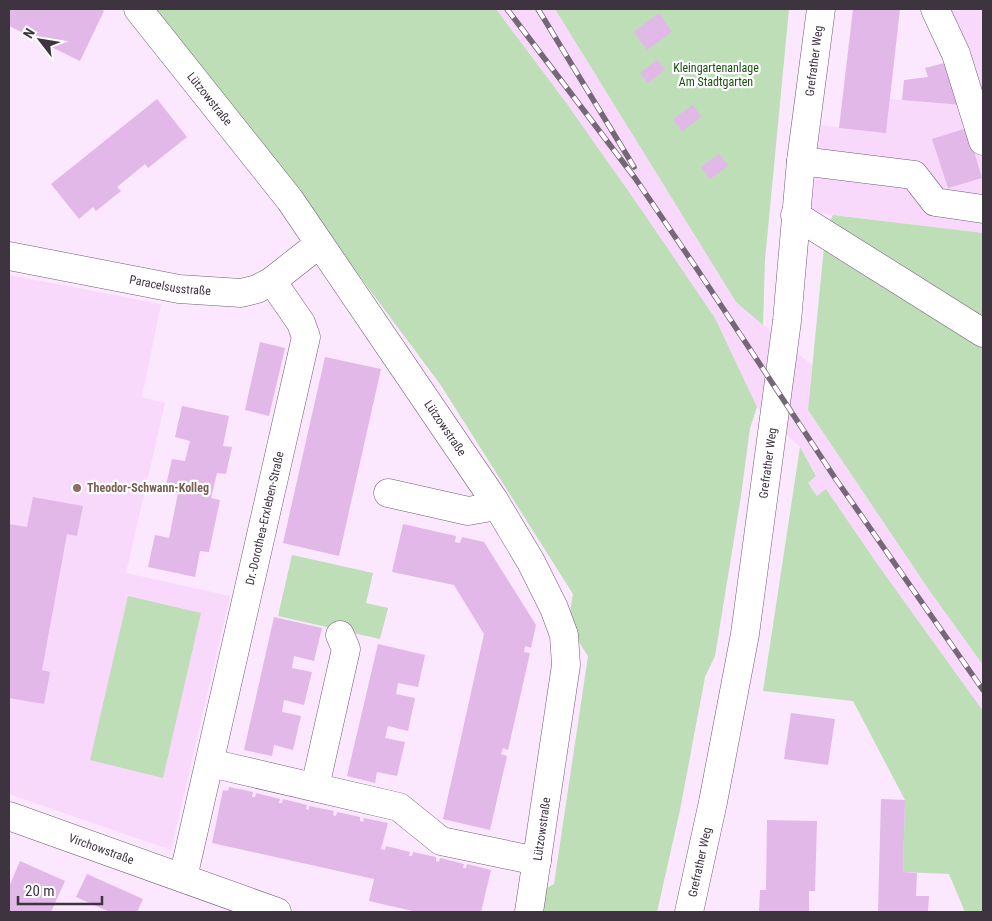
<svg xmlns="http://www.w3.org/2000/svg" width="992" height="921" viewBox="0 0 992 921" font-family="'Roboto Condensed',sans-serif">
	<style>
		.built { fill: #f8d9fc }
		.green { fill: #bddeb7 }
		.building { fill: #e1b8e7 }
		.lines { fill: none; stroke-linecap: round; stroke-linejoin: round }
		.minor-casing { stroke: #725c75; stroke-width: 29 }
		.minor { stroke: #fff; stroke-width: 28 }
		.rail-casing { stroke: #746776; stroke-width: 5.5 }
		.rail { stroke: #fff; stroke-width: 4; stroke-dasharray: 11; stroke-linecap: butt }
		.education-dot { fill: #8d6e63; stroke: #fff; stroke-width: 2 }
		.labels { text-anchor: middle; stroke-width: 4.5; stroke-linejoin: round; paint-order: stroke }
		.street-label { font-size: 12px; fill: #3e3440; stroke: #fff }
		.park-label { font-size: 12px; fill: #194e10; stroke: #fff }
		.education-label { font-size: 12px; font-weight: bold; fill: #785e54; stroke: #fff; text-anchor: start }
	</style>
	<rect width="100%" height="100%" fill="#fbe7fe"/>
	<path class="built" d="M496 9H555L736 302 812 365 808 410 927 587 983 665V711L878 565 826 489 817 496 808 482 816 475 800 447 757 407 715 318 643 212 567 104Z
		M937 9H983V233L811 212 821 125 886 133 890 99 971 106Z
		M9 275 161 304 142 397 165 403 126 573 230 596 171 850 9 794Z"/>
	<path class="green" d="M150 9H496L567 104 643 212 715 318 757 407 750 428 741 496 715 656 705 677 680 810 657 912H541L545 889 554 884 588 656 577 639 570 612 573 594 440 384 296 191Z
		M555 9H789L765 260 763 325 736 302Z
		M833 215 983 233V318L829 223Z
		M824 247 983 344V665L927 587 808 410Z
		M800 447 816 476 808 483 817 496 826 489 878 565 983 711V912H965L949 874 903 872 905 800 853 701 763 691Z
		M292 555 373 573 366 603 388 608 380 639 278 616Z
		M128 596 201 613 163 778 90 760Z"/>
	<path class="building" d="M9 9H99L104 11 80 61 9 26Z
		M853 9H900L886 133 839 128Z
		M659 13 672 32 647 50 634 32Z
		M657 60 665 70 648 83 640 73Z
		M948 62 962 105 902 100 904 80 928 77 925 68Z
		M157 99 187 137 148 168 145 164 117 187 121 191 96 211 93 207 79 219 51 184Z
		M693 105 701 117 682 131 673 119Z
		M967 128 982 178 948 188 932 139Z
		M719 154 728 166 710 179 701 167Z
		M260 342 285 348 269 416 245 410Z
		M325 357 381 369 339 556 283 543Z
		M182 406 229 416 223 446 232 447 226 474 217 473 211 498 220 500 209 552 200 551 195 577 148 567 155 535 169 538 178 493 165 490 172 459 185 461 190 441 175 437Z
		M33 497 83 506 77 536 67 534 42 670 50 672 44 704 9 698V524L27 527Z
		M403 524 456 536 455 542 460 543 462 537 484 542 536 625 531 648 525 646 524 652 530 653 508 750 503 748 501 754 507 756 490 830 443 819 484 634 454 585 392 572Z
		M274 617 322 628 314 661 294 656 292 668 312 672 304 705 284 700 282 712 301 716 293 750 274 745 272 756 244 750Z
		M378 644 425 655 418 687 398 683 396 694 415 698 408 731 388 726 385 738 405 742 397 776 377 772 375 783 347 776Z
		M791 713 835 719 828 765 784 759Z
		M229 787 253 792 252 797H255L256 793 280 799 279 803H282L283 799 307 805 306 809 309 810V806L334 811 333 815 336 816 337 812 360 817V821L363 822 364 818 388 823 381 849 385 850 386 846 410 852 409 856H412L413 852 436 857V861L439 862 440 858 464 864 463 868H466L467 864 491 870 481 912H417L369 901 374 879 212 843 223 790 228 791Z
		M881 799 905 800 903 872 917 873 916 896H929L928 912H878Z
		M767 820 817 821 815 891H809V912H759L760 890H766Z
		M20 861 65 881 51 912H9V887Z
		M87 874 143 899 137 912H110L76 897Z"/>
	<g class="lines">
		<defs>
			<g id="minor">
				<path id="s1" d="M138 9 290 200 494 500 531 562 554 608 564 635 566 665 529 912"/>
				<path d="M935 9 956 54 983 141"/>
				<path d="M801 161 914 175 935 202 983 209"/>
				<path d="M795 215 983 333"/>
				<path id="s2" d="M9 256 179 289 241 293 257 289 272 281 319 244"/>
				<path d="M388 493 468 511 497 506"/>
				<path d="M210 763 399 807 441 841 537 861"/>
				<path d="M315 787 346 649 340 635"/>
				<path id="s3" d="M9 816 277 912"/>
				<path id="s4" d="M183 878 306 337 301 323 272 281"/>
				<path id="s5" d="M689 912 713 802 745 634 787 321 801 161 821 9"/>
			</g>
		</defs>
		<use href="#minor" class="minor-casing"/>
		<use href="#minor" class="minor"/>
		<defs>
			<path id="rail" d="M507 9 635 178 697 269 835 478 983 690
				M538 9 634 167"/>
		</defs>
		<use href="#rail" class="rail-casing"/>
		<use href="#rail" class="rail"/>
	</g>
	<circle class="education-dot" cx="77" cy="488" r="5"/>
	<g class="labels">
		<g class="street-label">
			<text dy="4" stroke="none"><textPath href="#s5" startOffset="861">Grefrather Weg</textPath></text>
			<text dy="4" stroke="none"><textPath href="#s1" startOffset="115">Lützowstraße</textPath></text>
			<text dy="4" stroke="none"><textPath href="#s2" startOffset="164">Paracelsusstraße</textPath></text>
			<text dy="4" stroke="none"><textPath href="#s1" startOffset="520">Lützowstraße</textPath></text>
			<text dy="4" stroke="none"><textPath href="#s5" startOffset="456">Grefrather Weg</textPath></text>
			<text dy="4" stroke="none"><textPath href="#s4" startOffset="369">Dr.-Dorothea-Erxleben-Straße</textPath></text>
			<text transform="translate(542 829) rotate(-82)" y="4">Lützowstraße</text>
			<text dy="4" stroke="none"><textPath href="#s3" startOffset="98">Virchowstraße</textPath></text>
			<text dy="4" stroke="none"><textPath href="#s5" startOffset="51">Grefrather Weg</textPath></text>
		</g>
		<g class="park-label">
			<text x="716" y="72">Kleingartenanlage<tspan x="716" dy="14">Am Stadtgarten</tspan></text>
		</g>
		<g class="education-label">
			<text x="87" y="492">Theodor-Schwann-Kolleg</text>
		</g>
	</g>
	<rect width="992" height="921" fill="none" stroke="#3e3440" stroke-width="20"/>
	<g transform="translate(40 40) rotate(301)" stroke="#ffffff" stroke-width="4" paint-order="stroke">
	<path d="M0-4L9 19L0 12L-9 19Z" fill="#3e3440"/>
	<text y="-8" font-size="14" font-weight="bold" text-anchor="middle" fill="#3e3440">N</text>
	</g>
	<path d="M18 896v8h84v-8" fill="none" stroke="#3e3440" stroke-width="2.5"/>
	<text x="25" y="896" font-size="15" fill="#3e3440" stroke="#ffffff" stroke-width="4" paint-order="stroke">20 m</text>
</svg>
